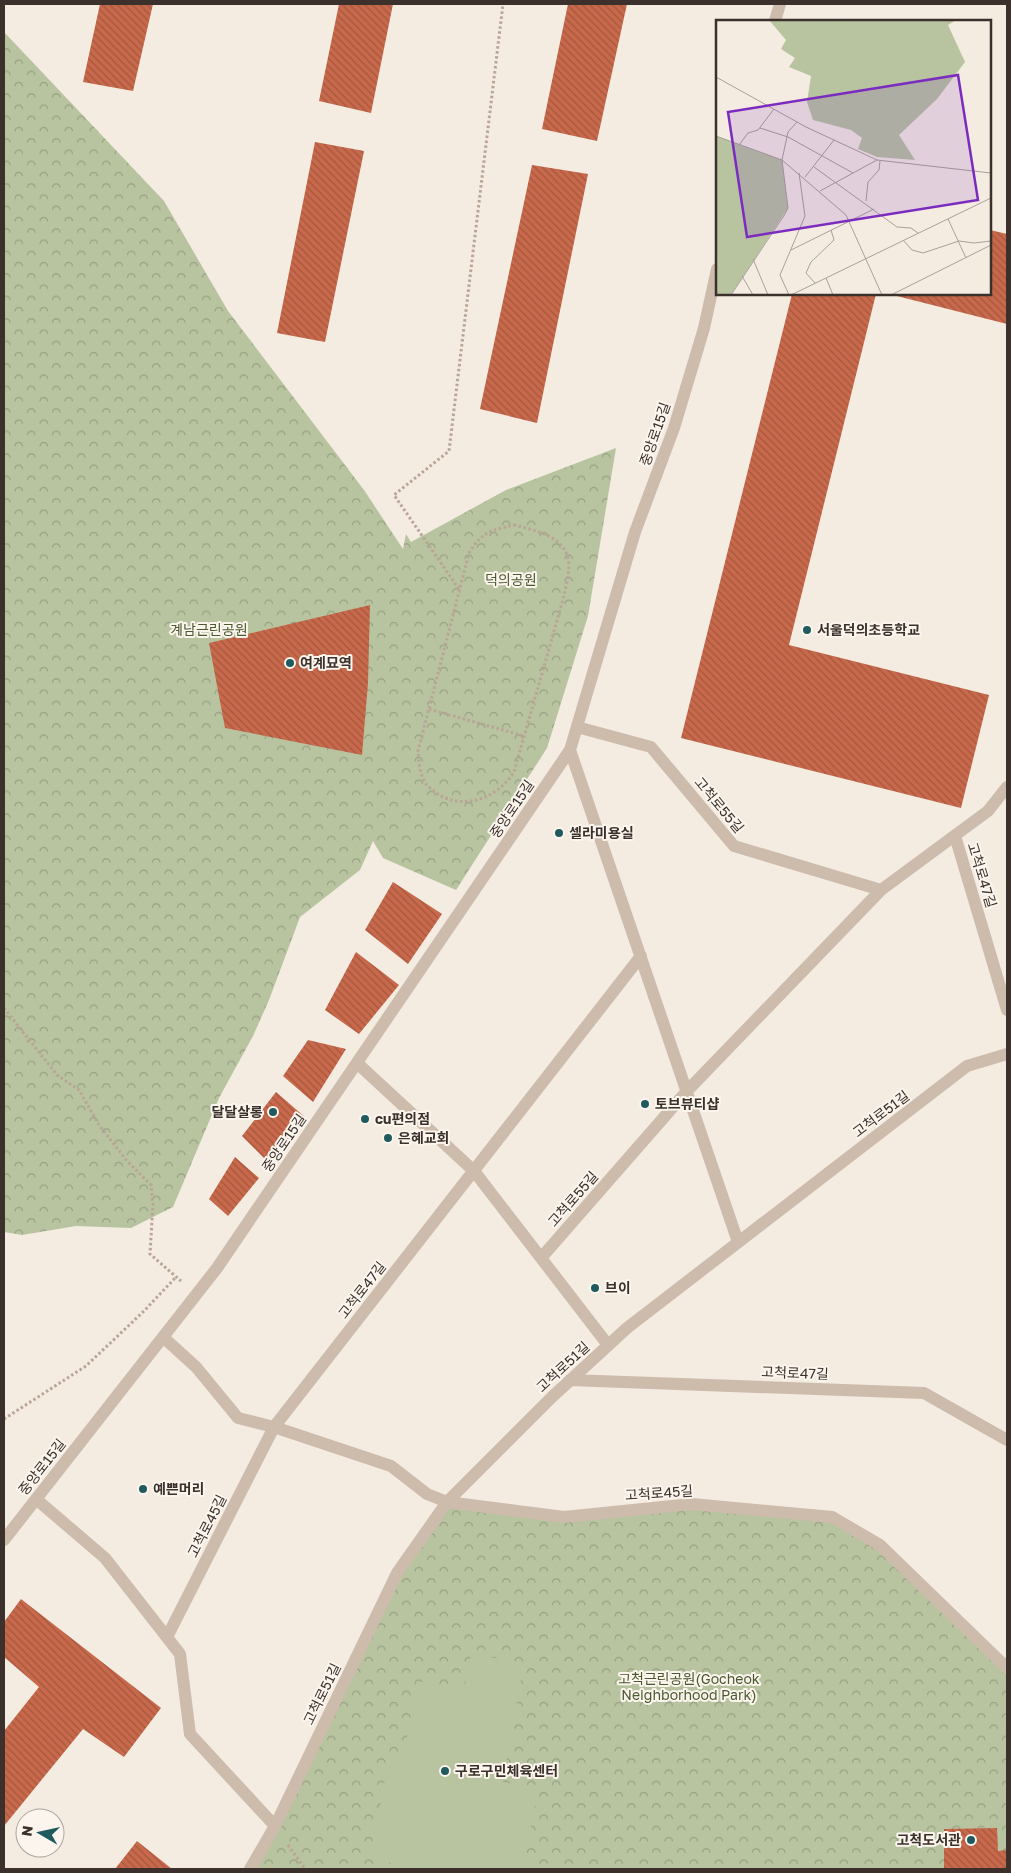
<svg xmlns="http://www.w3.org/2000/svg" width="1011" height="1873" viewBox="0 0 1011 1873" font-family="'Golos Text','Noto Sans KR',sans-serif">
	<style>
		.park { fill: url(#park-crowns) }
		.pitch { fill: #b8c4a0 }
		.building { fill: url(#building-back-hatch) }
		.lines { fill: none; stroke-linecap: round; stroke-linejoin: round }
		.path { stroke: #b9a596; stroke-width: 3; stroke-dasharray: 2.5 2.5; stroke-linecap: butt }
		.minor { stroke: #cdbbac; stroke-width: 12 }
		.poi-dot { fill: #1f5a5e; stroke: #fbf5ee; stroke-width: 2 }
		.labels { text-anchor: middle; stroke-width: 4; stroke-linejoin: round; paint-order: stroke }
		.street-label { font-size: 14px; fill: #3b302b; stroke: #fbf5ee }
		.park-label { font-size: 14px; fill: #4a5a2e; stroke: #fbf5ee }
		.poi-label { font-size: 14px; font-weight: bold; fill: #3b302b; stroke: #fbf5ee; text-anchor: start }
		.inset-road { fill: none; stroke: #aaa098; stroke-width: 1 }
		.view { fill: #7b2cbf; fill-opacity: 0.15; stroke: #7b2cbf; stroke-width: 2.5 }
		.inset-edge { fill: none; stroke: #3b302b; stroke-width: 2.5 }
	</style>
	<defs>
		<pattern id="park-crowns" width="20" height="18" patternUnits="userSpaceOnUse" patternTransform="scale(1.25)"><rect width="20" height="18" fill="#b8c4a0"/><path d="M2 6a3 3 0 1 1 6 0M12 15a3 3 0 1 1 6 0" fill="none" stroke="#97a083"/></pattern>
		<pattern id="building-back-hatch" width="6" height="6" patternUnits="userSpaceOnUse" patternTransform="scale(1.25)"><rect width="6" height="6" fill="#c8694b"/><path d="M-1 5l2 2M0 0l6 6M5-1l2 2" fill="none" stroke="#a4573f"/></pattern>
	</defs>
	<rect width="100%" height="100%" fill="#f4ebe1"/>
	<path class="park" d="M4 32 164 201 228 311 364 490 403 549 406 534 411 542 506 490 616 448 588 616 547 748 456 890 383 858 373 841 360 870 300 917 269 1000 253 1036 219 1098 173 1207 131 1228 76 1226 22 1235 4 1232Z
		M447 1502 564 1517 692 1504 832 1517 880 1545 1007 1668V1869H250L397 1573Z"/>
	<path class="pitch" d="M471 1654 524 1663 503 1782 538 1789 523 1869H425L370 1859 389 1758 403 1760 417 1681 464 1690Z"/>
	<path class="building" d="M100 4H153L133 91 83 82Z
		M339 4H393L371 113 319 101Z
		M568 4H627L597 141 542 129Z
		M315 142 364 151 325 342 277 333Z
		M532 165 588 174 537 423 480 409Z
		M990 230 1007 234V324L889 294H990Z
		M792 294H876L789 645 989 695 961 808 681 738Z
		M370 605 368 683 362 755 225 728 209 643Z
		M393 882 442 914 408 964 365 930Z
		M356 952 399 985 359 1034 325 1010Z
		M308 1040 346 1049 313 1102 283 1076Z
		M276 1092 306 1118 268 1162 242 1136Z
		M235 1157 259 1178 228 1216 209 1199Z
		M21 1599 161 1708 124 1757 83 1729 4 1826V1731L39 1687 4 1657V1622Z
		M997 1828 998 1851 1007 1850V1869H944V1829Z
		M137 1841 172 1869H115Z"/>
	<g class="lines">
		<path class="path" d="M514 525C533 530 562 535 568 558 571 570 566 584 564 596L514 772C495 802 454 814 427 785 420 778 419 762 418 751L469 553C483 531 489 531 514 525Z
			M459 589 394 495 449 451 503 4
			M429 709 524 736
			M4 1008 57 1075 79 1090 99 1125 127 1161 151 1185 153 1204 150 1254 181 1281
			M4 1419 86 1366 144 1311 176 1277
			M288 1845 305 1869"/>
		<path class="minor" d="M775 21 780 4
			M577 727 651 747 734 846 881 890
			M570 750 738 1242
			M955 836 1007 1010
			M357 1063 474 1171 608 1345
			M541 1258 687 1091 881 890 988 811 1007 787
			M163 1337 196 1367 238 1418 274 1427 391 1466 427 1494 447 1502 564 1517 692 1504 832 1517 880 1545 1007 1668
			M570 1380 924 1393 1007 1440
			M36 1499 105 1558 180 1654 190 1734 275 1826
			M4 1540 217 1268 570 750 635 532 674 428 704 328 717 269
			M167 1637 274 1427 641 956
			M250 1869 275 1826 397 1573 447 1502 552 1397 627 1328 967 1066 1007 1054"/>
	</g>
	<g class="poi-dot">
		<circle cx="807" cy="630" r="5"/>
		<circle cx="290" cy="663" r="5"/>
		<circle cx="559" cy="833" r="5"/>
		<circle cx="645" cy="1104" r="5"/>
		<circle cx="273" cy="1112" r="5"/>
		<circle cx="365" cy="1119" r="5"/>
		<circle cx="388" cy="1138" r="5"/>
		<circle cx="595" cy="1288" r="5"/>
		<circle cx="143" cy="1489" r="5"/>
		<circle cx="445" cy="1771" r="5"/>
		<circle cx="971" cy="1840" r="5"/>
	</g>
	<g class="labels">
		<g class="street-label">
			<text transform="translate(655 434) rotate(-71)" y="5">중앙로15길</text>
			<text transform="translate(719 805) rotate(50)" y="5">고척로55길</text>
			<text transform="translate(512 809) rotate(-56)" y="5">중앙로15길</text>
			<text transform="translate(982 875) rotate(73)" y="5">고척로47길</text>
			<text transform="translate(881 1114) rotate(-37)" y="5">고척로51길</text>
			<text transform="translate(284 1143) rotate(-56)" y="5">중앙로15길</text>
			<text transform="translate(573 1199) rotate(-49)" y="5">고척로55길</text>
			<text transform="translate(362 1290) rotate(-52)" y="5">고척로47길</text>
			<text transform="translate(563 1367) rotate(-43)" y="5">고척로51길</text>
			<text transform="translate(795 1373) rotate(2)" y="5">고척로47길</text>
			<text transform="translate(42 1467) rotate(-52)" y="5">중앙로15길</text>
			<text transform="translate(659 1493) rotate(-4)" y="5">고척로45길</text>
			<text transform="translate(207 1526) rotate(-63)" y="5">고척로45길</text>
			<text transform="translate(322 1694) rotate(-64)" y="5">고척로51길</text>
		</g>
		<g class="park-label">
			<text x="511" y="585">덕의공원</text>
			<text x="209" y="635">계남근린공원</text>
			<text x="689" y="1684">고척근린공원(Gocheok<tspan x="689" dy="16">Neighborhood Park)</tspan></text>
		</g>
		<g class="poi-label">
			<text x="817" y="635">서울덕의초등학교</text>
			<text x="300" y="668">여계묘역</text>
			<text x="569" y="838">셀라미용실</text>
			<text x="655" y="1109">토브뷰티샵</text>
			<text x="263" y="1117" text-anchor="end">달달살롱</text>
			<text x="375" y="1124">cu편의점</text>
			<text x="398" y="1143">은혜교회</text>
			<text x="605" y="1293">브이</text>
			<text x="153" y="1494">예쁜머리</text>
			<text x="455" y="1776">구로구민체육센터</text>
			<text x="961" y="1845" text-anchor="end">고척도서관</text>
		</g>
	</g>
	<g transform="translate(716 20)">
		<rect width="275" height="275" fill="#f4ebe1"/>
		<path d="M53 0H240L232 5 249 42 221 79 183 115 199 140 161 137 142 129 146 118 135 110 97 100 91 82 95 56 73 47 79 38 65 29 70 20ZM0 116 66 140 72 188 15 275H0Z" fill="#b8c4a0"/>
		<path d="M140 0 156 33 129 45 109 2ZM20 137 43 140 48 152 20 156Z" fill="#b8c4a0"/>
		<path class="inset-road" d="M0 57 90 107 161 140 275 153M44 108 72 117 137 153M0 116 66 140 130 195 166 275M23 125 32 113 42 110 58 89M98 147 181 207 195 208 202 213M89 157 118 120M275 157V180M104 171 161 140M150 181 152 162 163 150 164 141M232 199 250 238M187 220 196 230 207 233 243 221 258 223 275 221M75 230 158 189M37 239 52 275M26 256 37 275M110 258 117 275M99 263 90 253 95 242 118 220 115 210M15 275 69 194 72 188 66 140 72 112 81 102M73 275 64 255 89 196 83 153M75 275 275 178M175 275 275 225"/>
		<path class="view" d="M242 55 262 180 31 217 12 92Z"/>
		<rect width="275" height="275" class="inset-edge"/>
	</g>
	<rect width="1011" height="1873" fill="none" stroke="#3b302b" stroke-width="10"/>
	<g transform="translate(40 1833) rotate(279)"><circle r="24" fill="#fbf5ee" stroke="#aea6a0"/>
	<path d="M0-4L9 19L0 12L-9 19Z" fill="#1f5a5e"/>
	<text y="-8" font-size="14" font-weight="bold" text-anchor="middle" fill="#3b302b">N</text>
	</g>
</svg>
